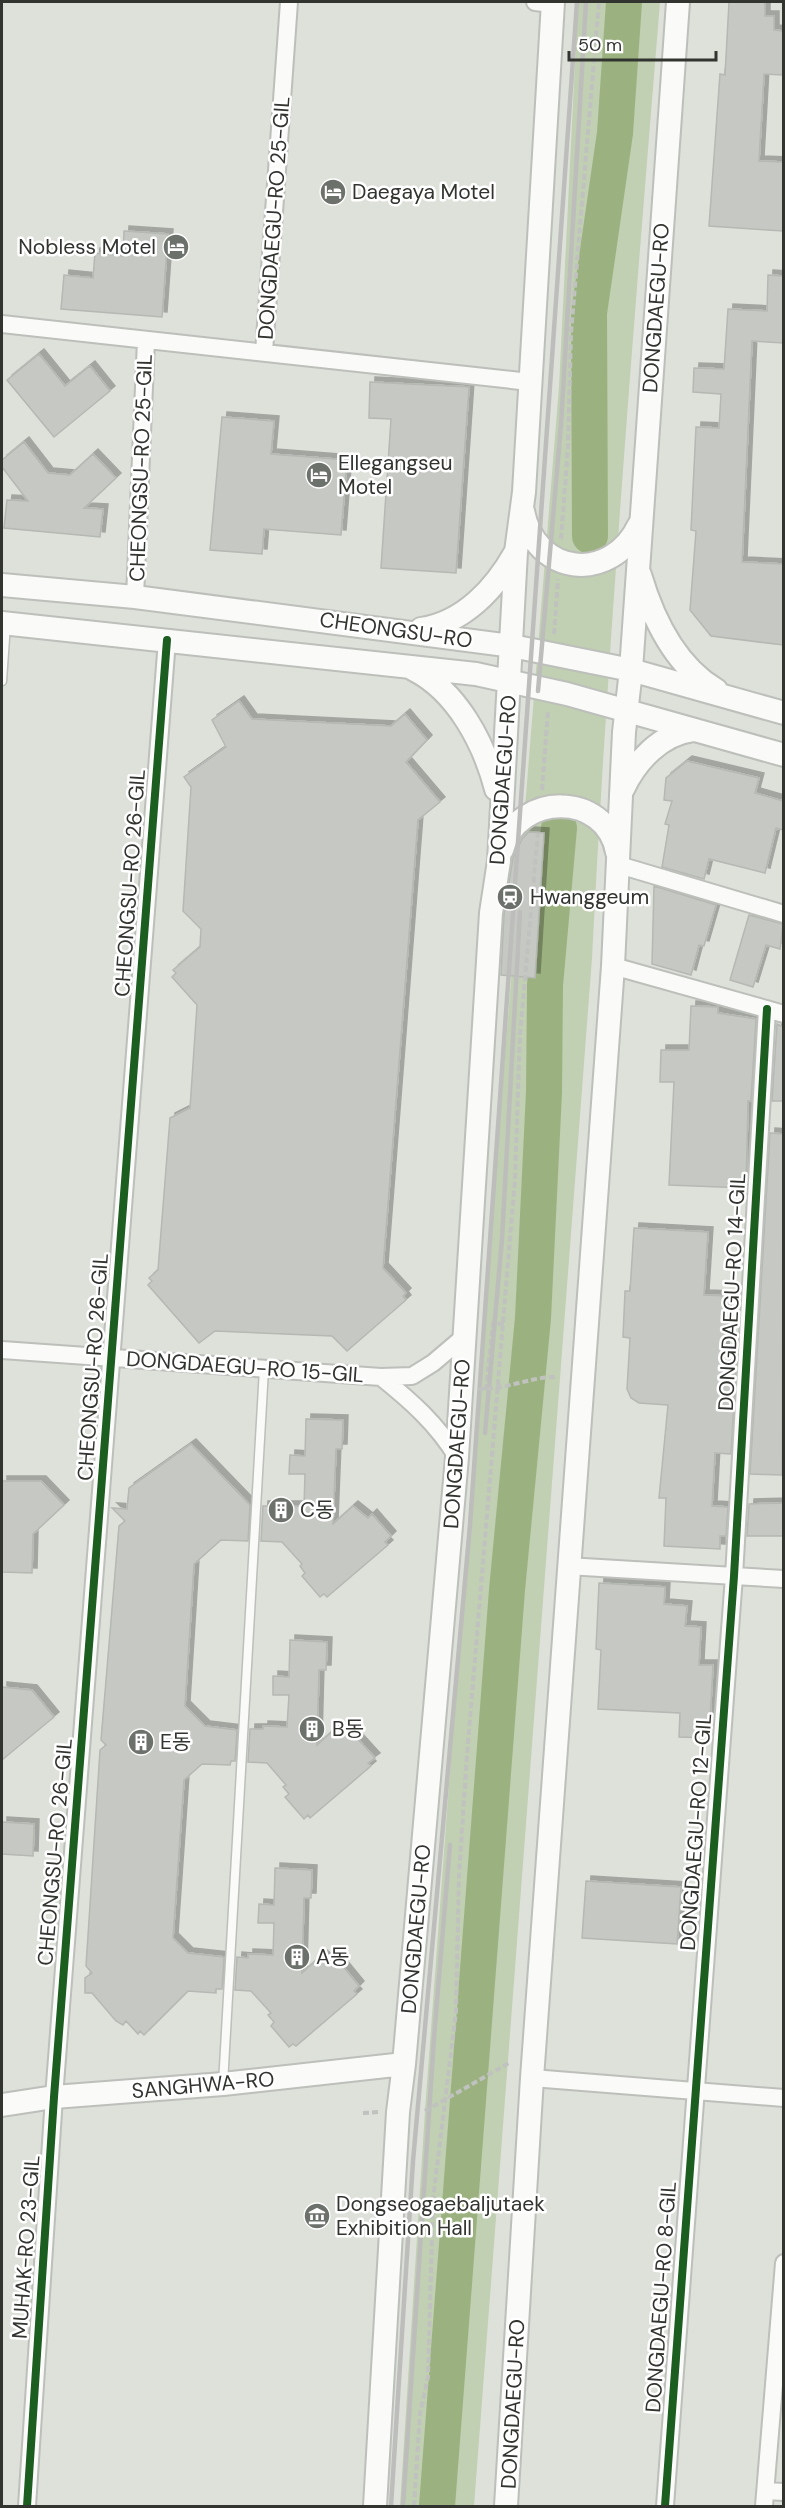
<svg xmlns="http://www.w3.org/2000/svg" width="785" height="2508" viewBox="0 0 785 2508" font-family="'DM Sans','Noto Sans KR',sans-serif">
	<style>
		.green { fill: #c1cfb2 }
		.lines { fill: none; stroke-linecap: round; stroke-linejoin: round }
		.river { stroke: #9bb280; stroke-width: 36 }
		.building { fill: #c6c9c3; stroke: #b5b8b3; stroke-width: 1.5; filter: url(#shadow) }
		.lane-casing { stroke: #bcbfba; stroke-width: 11 }
		.street-casing { stroke: #bcbfba; stroke-width: 20 }
		.secondary-casing { stroke: #bcbfba; stroke-width: 26 }
		.path { stroke: #c0c2bf; stroke-width: 4; stroke-dasharray: 6 3; stroke-linecap: butt }
		.lane { stroke: #fafaf9; stroke-width: 8 }
		.street { stroke: #fafaf9; stroke-width: 16 }
		.secondary { stroke: #fafaf9; stroke-width: 22 }
		.rail { stroke: #bdbebc; stroke-width: 4.5 }
		.path-bridge { stroke: #c0c2bf; stroke-width: 4; stroke-dasharray: 6 3; stroke-linecap: butt }
		.cycleway-casing { stroke: #fff; stroke-width: 11 }
		.cycleway { stroke: #1b5e20; stroke-width: 8 }
		.labels { text-anchor: middle; stroke-width: 5; stroke-linejoin: round; paint-order: stroke }
		.poi-label { font-size: 21px; fill: #31342f; stroke: #fff; text-anchor: start }
		.street-label { font-size: 21px; fill: #31342f; stroke: #fff }
	</style>
	<defs>
		<filter id="shadow"><feDropShadow dx="5" dy="-5" stdDeviation="0" flood-color="#0004"/></filter>
	</defs>
	<rect width="100%" height="100%" fill="#dde1da"/>
	<path class="green" d="M578 2H660C634 320 608 639 592 958L474 2506H400L425 2111 478 1389 559 387Z"/>
	<g class="lines">
		<path class="river" d="M590 536 589 313 615 133 624 2
			M437 2506 507 1590 533 1318 544 1092 545 985 559 828"/>
	</g>
	<path class="building" d="M729 2H765V16H774V30L783 31V75L764 74 759 161 783 162V231L709 226 720 74 725 75Z
		M124 231 168 234 162 317 61 309 64 275 93 278 95 253 123 256Z
		M768 275 783 276V343L752 341 742 562 783 564V645L711 636 690 610 696 531 691 530 696 427 719 428 721 394 693 392 694 368 724 369 728 309 767 311Z
		M39 354 65 386 90 366 110 391 54 437 7 380Z
		M370 382 469 387 456 573 381 568 391 419 369 418Z
		M222 417 274 421 271 454 347 460 341 535 264 529 262 554 210 550Z
		M24 442 48 473 70 475 93 454 116 478 84 508 103 509 100 537 4 528 7 500 28 501 2 467V460Z
		M239 701 252 719 391 726 405 714 427 740 406 762 440 802 418 820 383 1268 406 1293 403 1296 406 1300 347 1351 332 1336 215 1331 199 1343 148 1285 152 1281 149 1278 158 1270 170 1118 190 1108 197 1005 172 977 176 973 173 970 200 947 201 929 183 911 191 787 184 777 226 747 212 720Z
		M687 761 759 778 755 793 783 801V830L776 828 765 873 709 859 704 879 662 867 669 825 665 824 672 801 664 800 666 778Z
		M529 832 544 833 535 978 501 975 504 914 513 858 522 839Z
		M654 886 716 905 704 946 699 945 691 975 652 964Z
		M749 915 783 924 780 949 766 945 753 987 730 980Z
		M691 1006 718 1007V1013L756 1019 751 1101H748L746 1188 669 1185 674 1082H660L661 1050H689Z
		M777 1024 783 1027V1101H772Z
		M770 1133 783 1134 782 1475 750 1474Z
		M634 1228 708 1232 704 1295 727 1296 724 1350 737 1351 731 1454 715 1453 712 1506 728 1507 726 1536H720V1549L664 1546 666 1498H659L668 1405 639 1403 631 1398 627 1389 630 1338 623 1337 625 1291H630Z
		M306 1419 343 1420 342 1449H336L333 1524 353 1506 368 1518 372 1514 391 1536 385 1542 388 1545 327 1597 324 1594 320 1597 302 1576 305 1573 300 1566 302 1564 282 1542 261 1541 263 1506H304L305 1474H289L290 1455 305 1456Z
		M191 1444 250 1505 248 1541 221 1540 194 1564 185 1706 205 1726 237 1730 235 1761H231L230 1765 202 1764 184 1780 173 1938 188 1953 224 1957 222 1989H216V1993L188 1991 144 2035 140 2031 138 2034 126 2021 123 2025 116 2021 92 1993H85V1978L92 1973 86 1966 90 1905 100 1750 106 1745 101 1740 119 1526 125 1521 112 1508 127 1509 129 1488Z
		M2 1481H41L64 1505 33 1534 32 1573 2 1572Z
		M783 1503V1536H747L749 1504Z
		M599 1583 665 1587 664 1604 687 1606 685 1626 701 1627 699 1665H713L709 1738 679 1737 680 1713 598 1709 601 1650 596 1649Z
		M290 1640 327 1642 326 1670H319L317 1745 337 1727 351 1739 355 1736 375 1758 368 1763 371 1766 310 1818 308 1815 304 1819 285 1797 289 1794 283 1787 286 1785 267 1763 248 1762 250 1729H263V1726L287 1727 289 1695H273V1676L289 1677Z
		M2 1687 32 1690 54 1717 2 1760Z
		M2 1822 34 1824 33 1856 2 1854Z
		M275 1868 312 1870 311 1898H304L302 1973 322 1955 336 1967 341 1964 359 1986 354 1991 357 1994 296 2046 293 2044 289 2047 271 2026 274 2022 268 2015 271 2013 251 1991 235 1990 237 1957 248 1958V1954L273 1955 274 1923H258L259 1904 274 1905Z
		M586 1881 681 1887 677 1944 582 1938Z"/>
	<g class="lines">
		<defs>
			<path id="lane" d="M2 681 6 624
				M223 2084 264 1369"/>
			<path id="street" d="M535 2 553 4
				M2 324 530 382
				M264 352 289 2
				M135 597 146 340
				M619 865 784 914
				M613 966 784 1014
				M2 1350 381 1377 412 1376 433 1363 466 1335
				M381 1377C411 1401 437 1424 457 1457
				M567 1566 784 1579
				M532 2078 784 2098
				M766 2491 784 2492
				M27 2506 54 2097 167 640
				M665 2506 734 1576 767 1009
				M764 2506 784 2263"/>
			<path id="secondary" d="M523 511C535 576 611 584 639 525
				M640 575C653 619 676 666 716 690
				M2 585 135 597 512 646 631 670 784 713
				M2 623 476 674 567 694 784 755
				M421 629C463 623 495 589 515 553
				M413 669C457 691 484 743 496 789
				M623 789C636 761 661 734 693 730
				M502 850C517 792 606 791 617 852
				M2 2105 54 2097 223 2084 404 2064
				M375 2506 398 2112 404 2064 457 1457 491 913 499 861 516 552 524 492 553 2
				M506 2506 532 2078 613 966 624 732 631 670 678 2"/>
		</defs>
		<use href="#lane" class="lane-casing"/>
		<use href="#street" class="street-casing"/>
		<use href="#secondary" class="secondary-casing"/>
		<path class="path" d="M561 539 568 448 571 333 599 2
			M554 634 558 579
			M542 790 548 711
			M486 1390 493 1323 504 1324
			M363 2113 380 2112
			M414 2506 420 2414 428 2377 433 2199 456 2012 459 1875 467 1755 515 1179 520 1035 538 833"/>
		<use href="#lane" class="lane"/>
		<use href="#street" class="street"/>
		<use href="#secondary" class="secondary"/>
		<path class="rail" d="M538 691 561 425 586 2
			M485 1433 502 1239 520 912
			M391 2506 413 2161 470 1525 577 2
			M403 2506 434 2038 450 1845"/>
		<path class="path-bridge" d="M478 1389C505 1390 529 1377 556 1377
			M425 2111 509 2063"/>
		<defs>
			<path id="cycleway" d="M27 2506 54 2097 167 640
				M665 2506 734 1576 767 1009"/>
		</defs>
		<use href="#cycleway" class="cycleway-casing"/>
		<use href="#cycleway" class="cycleway"/>
	</g>
	<defs>
		<symbol id="hotel-disc" viewBox="-11 -11 22 22"><circle r="9.5" fill="#6d716b" stroke="#fff"/><path d="M-6-4.5h1.5V1H6V5H4.5V3h-9V5H-6ZM-4 0a1.8 1.8 0 1 1 3.6 0ZM.5 0V-2.5h3Q6-2.5 6 0Z" fill="#fff"/></symbol>
		<symbol id="station-disc" viewBox="-11 -11 22 22"><circle r="9.5" fill="#6d716b" stroke="#fff"/><path d="M-3-6H3Q5-6 5-4V2Q5 4 3 4L4.5 6H3L1.5 4h-3L-3 6H-4.5L-3 4Q-5 4-5 2V-4Q-5-6-3-6ZM-3.5-4v3h7v-3ZM-3.5 1v1.5H-2V1ZM2 1v1.5H3.5V1Z" fill="#fff"/></symbol>
		<symbol id="building-disc" viewBox="-11 -11 22 22"><circle r="9.5" fill="#6d716b" stroke="#fff"/><path d="M-4-6H4V6H1V3H-1V6H-4ZM-2.5-4.3h1.7v1.8h-1.7ZM.8-4.3h1.7v1.8H.8ZM-2.5-1h1.7V.8h-1.7ZM.8-1h1.7V.8H.8Z" fill="#fff"/></symbol>
		<symbol id="museum-disc" viewBox="-11 -11 22 22"><circle r="9.5" fill="#6d716b" stroke="#fff"/><path d="M0-6L6-3V-2H-6V-3ZM-5-1h2V3h-2ZM-1-1h2V3h-2ZM3-1h2V3H3ZM-6 4H6V6H-6Z" fill="#fff"/></symbol>
	</defs>
	<g fill-rule="evenodd">
		<use href="#hotel-disc" x="318" y="177" width="30" height="30"/>
		<use href="#hotel-disc" x="161" y="232" width="30" height="30"/>
		<use href="#hotel-disc" x="304" y="460" width="30" height="30"/>
		<use href="#station-disc" x="495" y="882" width="30" height="30"/>
		<use href="#building-disc" x="266" y="1495" width="30" height="30"/>
		<use href="#building-disc" x="297" y="1714" width="30" height="30"/>
		<use href="#building-disc" x="126" y="1727" width="30" height="30"/>
		<use href="#building-disc" x="282" y="1942" width="30" height="30"/>
		<use href="#museum-disc" x="302" y="2201" width="30" height="30"/>
	</g>
	<g class="labels">
		<g class="poi-label">
			<text x="352" y="199">Daegaya Motel</text>
			<text x="156" y="254" text-anchor="end">Nobless Motel</text>
			<text x="338" y="470">Ellegangseu<tspan x="338" dy="24">Motel</tspan></text>
			<text x="530" y="904">Hwanggeum</text>
			<text x="300" y="1517">C동</text>
			<text x="332" y="1736">B동</text>
			<text x="160" y="1749">E동</text>
			<text x="316" y="1964">A동</text>
			<text x="336" y="2211">Dongseogaebaljutaek<tspan x="336" dy="24">Exhibition Hall</tspan></text>
		</g>
		<g class="street-label">
			<text transform="translate(274 218) rotate(-86)" y="7">DONGDAEGU-RO 25-GIL</text>
			<text transform="translate(656 308) rotate(-86)" y="7">DONGDAEGU-RO</text>
			<text transform="translate(141 468) rotate(-88)" y="7">CHEONGSU-RO 25-GIL</text>
			<text transform="translate(396 630) rotate(8)" y="7">CHEONGSU-RO</text>
			<text transform="translate(503 780) rotate(-86)" y="7">DONGDAEGU-RO</text>
			<text transform="translate(130 883) rotate(-86)" y="7">CHEONGSU-RO 26-GIL</text>
			<text transform="translate(732 1292) rotate(-87)" y="7">DONGDAEGU-RO 14-GIL</text>
			<text transform="translate(93 1367) rotate(-86)" y="7">CHEONGSU-RO 26-GIL</text>
			<text transform="translate(245 1367) rotate(4)" y="7">DONGDAEGU-RO 15-GIL</text>
			<text transform="translate(457 1444) rotate(-86)" y="7">DONGDAEGU-RO</text>
			<text transform="translate(696 1832) rotate(-86)" y="7">DONGDAEGU-RO 12-GIL</text>
			<text transform="translate(55 1852) rotate(-85)" y="7">CHEONGSU-RO 26-GIL</text>
			<text transform="translate(416 1929) rotate(-85)" y="7">DONGDAEGU-RO</text>
			<text transform="translate(203 2085) rotate(-5)" y="7">SANGHWA-RO</text>
			<text transform="translate(26 2247) rotate(-86)" y="7">MUHAK-RO 23-GIL</text>
			<text transform="translate(661 2297) rotate(-86)" y="7">DONGDAEGU-RO 8-GIL</text>
			<text transform="translate(513 2404) rotate(-87)" y="7">DONGDAEGU-RO</text>
		</g>
	</g>
	<rect width="785" height="2508" fill="none" stroke="#31342f" stroke-width="6"/>
	<path d="M569 51v9h147v-9" fill="none" stroke="#31342f" stroke-width="3"/>
	<text x="578" y="51" font-size="18" fill="#31342f" stroke="#ffffff" stroke-width="4.5" paint-order="stroke">50 m</text>
</svg>
